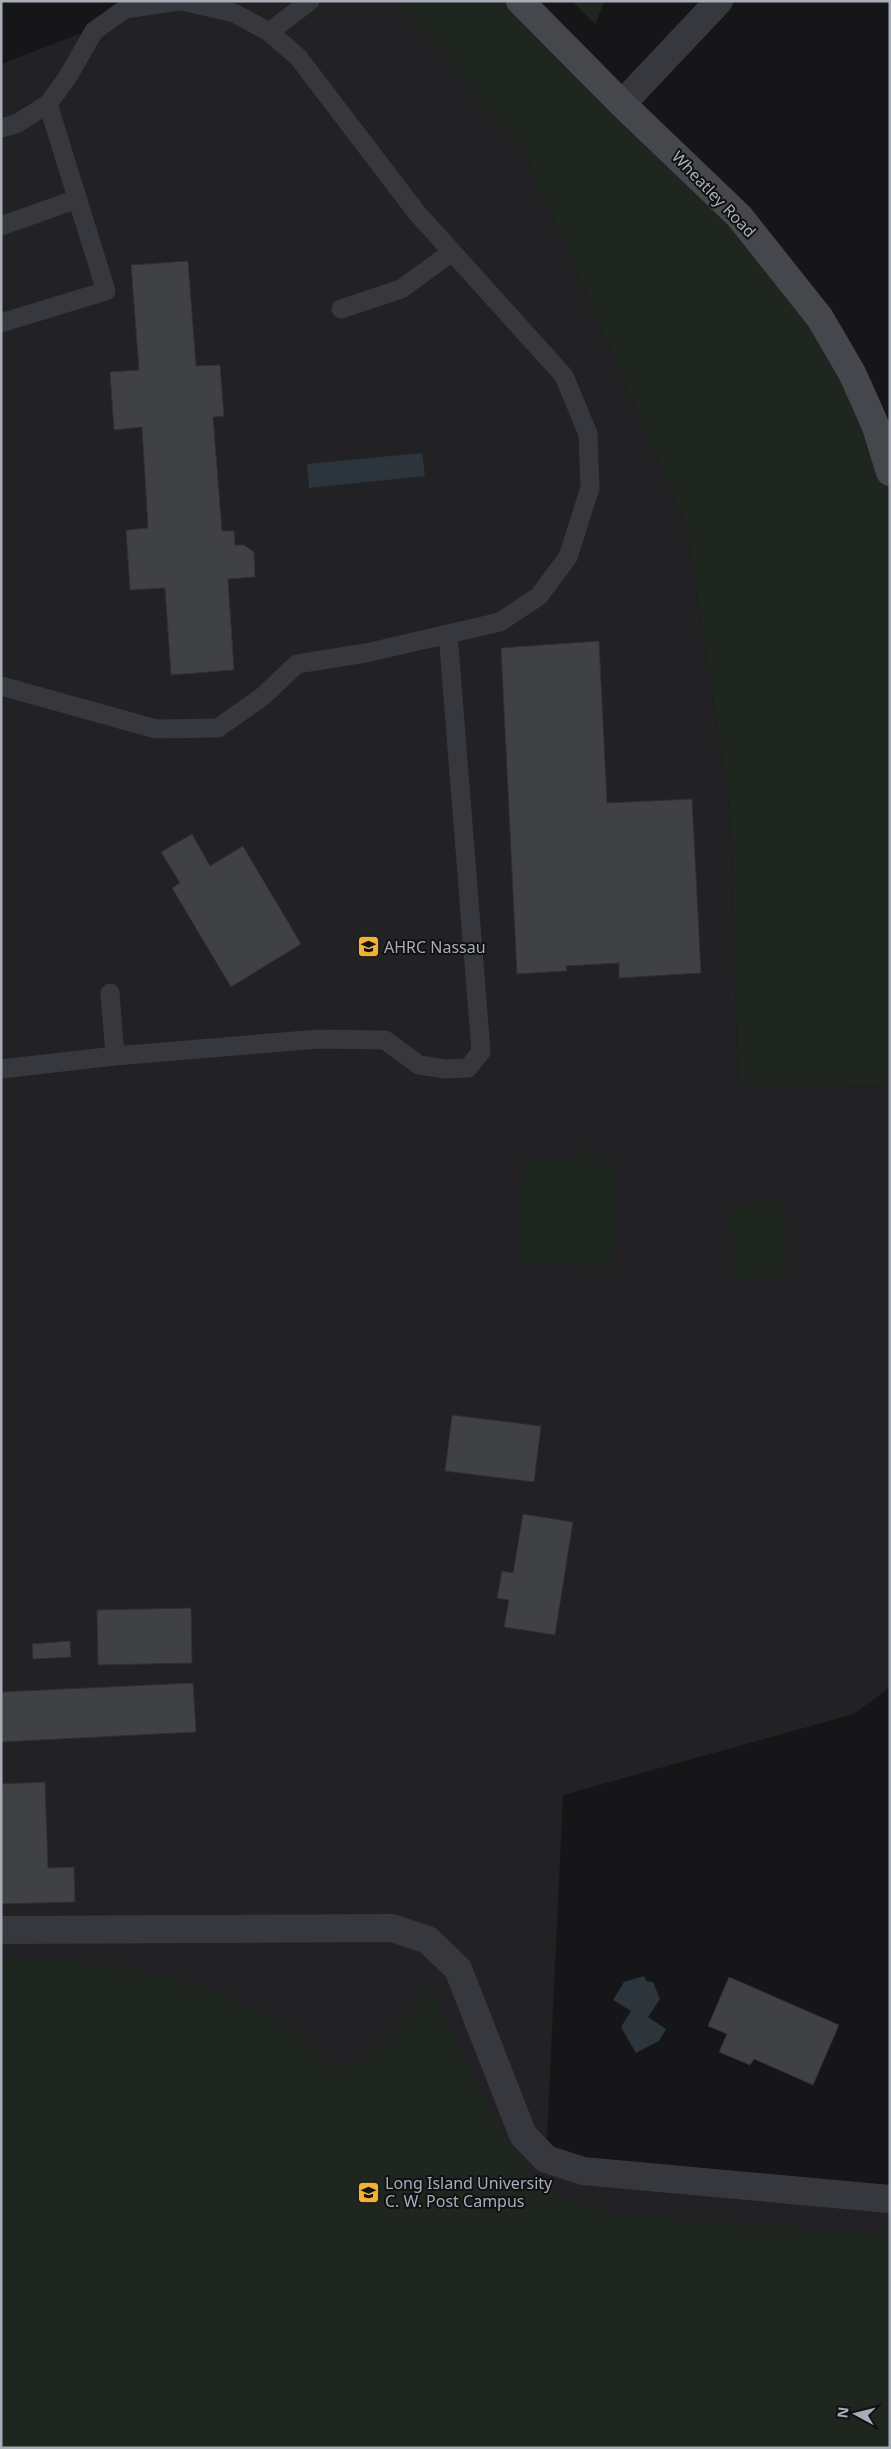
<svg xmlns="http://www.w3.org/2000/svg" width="891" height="2449" viewBox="0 0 891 2449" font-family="'Noto Sans',sans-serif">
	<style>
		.built { fill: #222225 }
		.green { fill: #1e261f }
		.water { fill: #2c353c }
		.building { fill: #404145; stroke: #303034 }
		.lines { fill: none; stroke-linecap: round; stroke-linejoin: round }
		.lane { stroke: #37383d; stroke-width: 19 }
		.street { stroke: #37383d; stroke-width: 28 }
		.secondary { stroke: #45474d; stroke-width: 28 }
		.labels { text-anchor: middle; stroke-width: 4; stroke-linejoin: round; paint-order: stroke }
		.street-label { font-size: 16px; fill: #a8adb8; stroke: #111113 }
		.poi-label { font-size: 16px; fill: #a8adb8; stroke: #111113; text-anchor: start }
	</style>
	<rect width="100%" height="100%" fill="#161618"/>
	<path class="built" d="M165 1H397L524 151 686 525 730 811 738 1083 890 1086V1687L854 1714 563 1795 546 2159 890 2212V2448H1V64Z"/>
	<path class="green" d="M397 1H520L820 318 890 472V1086L738 1083 730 811 686 525 524 151Z
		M572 1H605L595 24Z
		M589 1148 614 1171 612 1265 521 1263 523 1161 577 1162Z
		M783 1203 787 1277 733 1280 729 1205Z
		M1 1958 51 1959 140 1970 222 1995 277 2018 336 2073 393 2038 427 1987 493 2116 538 2186 613 2214 890 2236V2448H1Z"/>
	<path class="water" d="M422 453 425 476 309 488 307 464Z
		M644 1976 646 1981 653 1982 660 1999 648 2017 666 2029 659 2041 636 2053 621 2027 631 2011 613 2000 624 1982Z"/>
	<path class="building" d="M188 261 196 366 220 365 224 416 213 417 222 531H234L235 545H244L254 552 255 577 228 579 234 670 171 675 165 588 130 590 126 530 148 528 142 427 114 430 110 372 139 370 131 265Z
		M599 641 607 803 692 799 701 973 619 978V963L566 966 567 971 517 974 501 648Z
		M192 834 210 866 243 846 301 944 231 987 172 888 180 883 161 852Z
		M452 1415 541 1426 534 1482 445 1471Z
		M523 1514 573 1522 555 1635 504 1627 509 1600 497 1598 502 1571 513 1573Z
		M191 1608 192 1663 98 1665 97 1610Z
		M70 1641 71 1657 33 1659 32 1644Z
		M193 1683 196 1732 1 1742V1692Z
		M45 1782 48 1868 74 1867 75 1902 1 1904V1784Z
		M729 1977 839 2025 813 2085 754 2059 750 2065 719 2052 727 2034 708 2026Z"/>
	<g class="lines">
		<path class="lane" d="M269 32 310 1
			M1 128 16 124 48 104 67 78 94 31 125 9 179 1
			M1 226 77 199
			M341 309 401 289 452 252
			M1 323 106 291 48 104
			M1 686 156 729 218 728 262 697 297 664 366 653 500 622 539 596 568 557 590 488 588 434 564 376 417 213 298 57 269 32 234 13 182 1
			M110 993 115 1056 318 1039 385 1040 419 1065 446 1069 468 1068 481 1052 448 634
			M1 1069 115 1056"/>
		<path class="street" d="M622 104 719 1
			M1 1930 392 1928 428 1940 458 1969 523 2135 546 2159 583 2171 890 2199"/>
		<path class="secondary" d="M520 1 622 104 739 216 820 318 852 373 866 404 876 427 890 472"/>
	</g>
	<defs>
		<symbol id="school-square" viewBox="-11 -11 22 22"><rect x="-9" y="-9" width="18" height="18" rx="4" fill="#f2b134" stroke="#111113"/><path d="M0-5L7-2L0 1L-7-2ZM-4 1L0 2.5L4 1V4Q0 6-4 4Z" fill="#111"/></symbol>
		<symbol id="university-square" viewBox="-11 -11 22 22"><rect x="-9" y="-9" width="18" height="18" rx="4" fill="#f2b134" stroke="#111113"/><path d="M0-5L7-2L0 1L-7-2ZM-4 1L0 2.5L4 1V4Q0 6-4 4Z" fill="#111"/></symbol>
	</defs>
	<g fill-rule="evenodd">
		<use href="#school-square" x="356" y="934" width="25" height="25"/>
		<use href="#university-square" x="356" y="2180" width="25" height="25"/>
	</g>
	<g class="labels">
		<g class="street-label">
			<text transform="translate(714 194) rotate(46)" y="6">Wheatley Road</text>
		</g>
		<g class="poi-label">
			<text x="384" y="953">AHRC Nassau</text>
			<text x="385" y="2189">Long Island University<tspan x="385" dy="18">C. W. Post Campus</tspan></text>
		</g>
	</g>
	<rect width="891" height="2449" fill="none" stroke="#a8adb8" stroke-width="5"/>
	<g transform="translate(856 2414) rotate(277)" stroke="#111113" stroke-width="4" paint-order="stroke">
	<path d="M0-4L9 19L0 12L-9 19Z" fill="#a8adb8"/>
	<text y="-8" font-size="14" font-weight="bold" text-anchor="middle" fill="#a8adb8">N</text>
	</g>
</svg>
